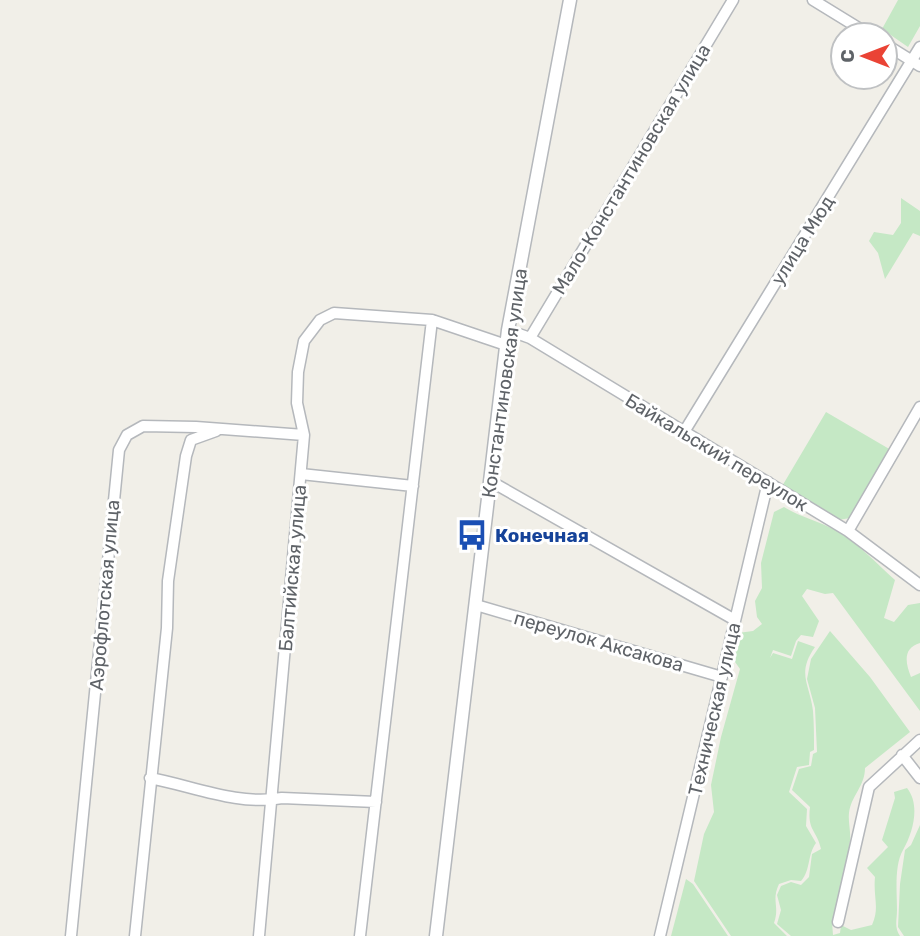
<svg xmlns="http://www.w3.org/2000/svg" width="920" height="936" viewBox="0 0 920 936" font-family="Rubik,sans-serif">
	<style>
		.green { fill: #c5e8c5 }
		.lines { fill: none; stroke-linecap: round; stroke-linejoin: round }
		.minor-casing { stroke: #b5b8bc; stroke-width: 13 }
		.tertiary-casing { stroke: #b5b8bc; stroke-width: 15 }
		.minor { stroke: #fff; stroke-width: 10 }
		.tertiary { stroke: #fff; stroke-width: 12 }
		.labels { text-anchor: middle; stroke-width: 6; stroke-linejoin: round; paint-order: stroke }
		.street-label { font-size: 19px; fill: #5f6368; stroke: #fff }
		.transit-label { font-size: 19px; font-weight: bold; fill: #164399; stroke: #fff; text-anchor: start }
	</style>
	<rect width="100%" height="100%" fill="#f1efe8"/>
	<path class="green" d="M898 0H920V26L908 47 882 29Z
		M901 198 920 211V236L913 233 885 279 878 253 869 241 874 232 893 235 901 223Z
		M826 412 891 450 850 518 838 520 781 488Z
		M784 507C800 517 819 521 835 530 857 542 876 563 895 580L884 618 894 622 908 605 920 603V643C903 648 905 662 911 677L920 673V711L833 593 825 594 807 589 802 596 819 621 813 637 801 635 796 641 791 656 773 650 770 658 773 653 792 659 798 641 815 647C796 674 810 684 813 711 814 724 814 737 814 750L810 752 809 765 797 767 789 792 807 809 806 826 816 843C807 855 811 870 801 881L791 880 779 884C771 901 780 906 774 923L787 936H731L694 881 704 834 714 812 711 785 721 737 740 669 733 659 738 633 753 631 762 624 757 617 755 601 762 588 761 563 774 512Z
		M830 631 870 677 910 732 865 768C865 786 851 796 849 813 848 822 851 832 850 841 847 867 839 896 832 922L833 935 840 933 841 925 851 930 872 925C880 907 873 898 875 877L867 868 888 847 882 840 895 798 894 792 907 788C920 804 914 831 903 850 894 866 897 892 897 910 897 920 894 927 900 936H791L777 924 781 910 777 895 781 886 791 882 801 885 809 877 812 854 821 849C817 830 807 831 810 807L792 790 799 769 811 766 813 754 817 752 815 708 807 679 811 659Z
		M920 825V936H904L898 927 900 884 905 850 911 845Z
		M686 879 693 884 728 936H671Z"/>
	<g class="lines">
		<defs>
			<path id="minor" d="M813 0 870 35
				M885 44 920 66
				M508 330 530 338 848 531 920 585
				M530 338 733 0
				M684 432 920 47
				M301 474 413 486
				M490 481 735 620
				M848 531 920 407
				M476 605 722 677
				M902 755 920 778
				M150 778C193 786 238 806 282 798L376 802
				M838 922 869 787 920 740
				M71 936 119 450 127 435 143 426 196 427 304 435
				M135 936 167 628 168 581 186 456 191 440 216 431
				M259 936 304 435 297 403 298 372 304 341 320 320 334 313 432 320 506 345
				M360 936 432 320
				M660 936 768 482"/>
			<path id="tertiary" d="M436 936 508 330 570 0"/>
		</defs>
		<use href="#minor" class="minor-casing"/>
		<use href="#tertiary" class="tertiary-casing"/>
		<use href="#minor" class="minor"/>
		<use href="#tertiary" class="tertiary"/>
	</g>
	<defs>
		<symbol id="bus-bare" viewBox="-9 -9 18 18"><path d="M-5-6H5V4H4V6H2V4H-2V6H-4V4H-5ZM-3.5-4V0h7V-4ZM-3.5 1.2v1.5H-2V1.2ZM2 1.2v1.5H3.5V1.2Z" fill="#1a4fb4" stroke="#fff" stroke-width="2.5" paint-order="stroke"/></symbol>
	</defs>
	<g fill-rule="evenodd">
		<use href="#bus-bare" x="450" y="513" width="44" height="44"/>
	</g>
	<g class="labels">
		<g class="street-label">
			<text transform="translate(631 169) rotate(-59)" y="7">Мало-Константиновская улица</text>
			<text transform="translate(802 240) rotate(-58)" y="7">улица Мюд</text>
			<text transform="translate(504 383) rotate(-82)" y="7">Константиновская улица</text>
			<text transform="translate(717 452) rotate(31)" y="7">Байкальский переулок</text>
			<text transform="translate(292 568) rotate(-85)" y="7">Балтийская улица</text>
			<text transform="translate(104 595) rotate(-85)" y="7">Аэрофлотская улица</text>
			<text transform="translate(599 641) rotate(16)" y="7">переулок Аксакова</text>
			<text transform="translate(714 709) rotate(-77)" y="7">Техническая улица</text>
		</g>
		<g class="transit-label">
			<text x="495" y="542">Конечная</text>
		</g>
	</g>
	<g transform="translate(864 56) rotate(270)"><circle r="33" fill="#ffffff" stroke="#bfc1c3" stroke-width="2"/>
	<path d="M0-5L12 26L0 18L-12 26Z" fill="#ea4335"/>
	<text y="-10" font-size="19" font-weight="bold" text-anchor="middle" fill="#5f6368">С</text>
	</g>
</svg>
